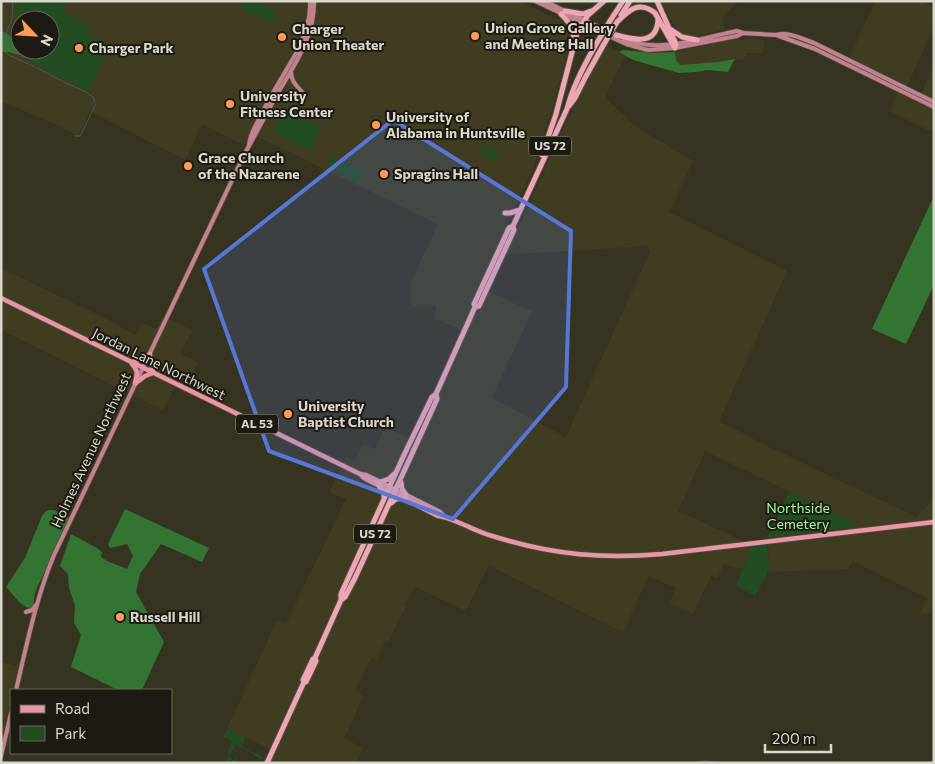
<svg xmlns="http://www.w3.org/2000/svg" width="935" height="764" viewBox="0 0 935 764" font-family="Commissioner,sans-serif">
	<style>
		.built { fill: #403c22; fill-rule: evenodd }
		.green { fill: #234c22 }
		.forest { fill: #337433 }
		.lines { fill: none; stroke-linecap: round; stroke-linejoin: round }
		.stream { stroke: #415c60; stroke-width: 1 }
		.secondary-casing { stroke: #54513f; stroke-width: 5.5 }
		.primary-casing { stroke: #54513f; stroke-width: 6 }
		.trunk-casing { stroke: #54513f; stroke-width: 7 }
		.secondary { stroke: #c1818e; stroke-width: 4 }
		.primary { stroke: #e896a7; stroke-width: 4.5 }
		.trunk { stroke: #eea6b4; stroke-width: 5 }
		.trunk-bridge-casing { stroke: #54513f; stroke-width: 7; stroke-linecap: butt }
		.trunk-bridge { stroke: #eea6b4; stroke-width: 5 }
		.marked { fill: #5677d4; fill-opacity: 0.2; stroke: #5677d4; stroke-width: 4; stroke-linejoin: round }
		.poi-dot { fill: #fd9c55; stroke: #1c1a12; stroke-width: 2 }
		.labels { text-anchor: middle; stroke-width: 4; stroke-linejoin: round; paint-order: stroke }
		.shield { fill: #1c1a12; stroke: #a19f94; stroke-width: 1 }
		.shield-label { font-size: 12px; font-weight: bold; fill: #dad8cc }
		.poi-label { font-size: 14px; font-weight: bold; fill: #dad8cc; stroke: #1c1a12; text-anchor: start }
		.street-label { font-size: 14px; fill: #dad8cc; stroke: #1c1a12 }
		.park-label { font-size: 14px; fill: #a0f89e; stroke: #1c1a12 }
	</style>
	<rect width="100%" height="100%" fill="#363320"/>
	<path class="built" d="M1 1H519L561 21 568 31 569 45 554 103 533 168 495 250 506 255 584 83 606 45 625 55 605 97 635 126 693 161 669 212 787 271 719 421 765 445 916 517 934 500V612L919 615 927 598 853 561 848 569 767 572 769 565 767 538 853 527 852 522 705 451 678 511 754 546 749 547 750 552 743 569 724 564 717 578 711 576 693 614 669 603 676 588 649 576 623 632 505 574 489 564 466 611 415 587 404 605 406 606 389 641 386 640 376 660 371 658 355 690 364 695 344 738 363 748 356 763H264L270 749 227 729 277 620 286 624 346 499 330 492 346 457 355 461 363 444 375 449 383 432 392 431 411 439 461 330 435 318 436 305 411 306 410 284 438 224 254 135 244 145 202 124 185 160 90 111 78 136 56 124 1 101ZM20 20H50V50H20ZM647 246 650 252 566 437 492 398 532 311 489 292 506 255Z
		M662 1H738L724 16 722 20 724 30 690 37 681 34 670 19Z
		M876 1H921L934 7V26L907 87 921 94 934 66V124L930 131 890 111 902 85 849 58Z
		M750 38 765 40 763 53H746L744 59 718 62 680 65 676 60 675 52 720 42Z
		M221 166 233 172 229 182 217 176Z
		M1 268 107 319 135 335 142 323 156 329 162 316 192 330 180 354 198 362 184 392 175 387 163 410 1 330Z
		M1 662 18 666 13 690H11V699L4 731 1 730Z"/>
	<path class="green" d="M14 1H66L62 12 91 27 88 35 110 46 88 91 30 62 23 50H50V20H20V41L18 35 20 23Z
		M244 1H254L272 10 276 22 272 23 242 9 241 7Z
		M284 109 322 127 310 151 273 133Z
		M482 145 500 153 495 163 479 152Z
		M331 157 364 172 360 182 327 167Z
		M789 492 853 522 854 524V527L767 538Z
		M767 543 769 565 765 578 755 596 736 586 750 552 749 546Z
		M227 729 246 737 242 747 263 757V759L258 758 252 753 235 745 229 757 234 760 236 756 237 757 236 760 241 763H232V760H230L229 763H226L231 741 223 737Z"/>
	<path class="forest" d="M1 31 9 35 19 46 20 55 9 52H1Z
		M623 50 652 53 675 52 676 60 680 65 718 62 735 59 728 72 708 70 696 72 679 73 633 60 619 52Z
		M934 196V285L906 344 872 329Z
		M125 509 209 548 202 562 161 544 140 574 136 592 164 642 142 690H118L71 667 81 635 74 623 75 606 69 588 68 574 60 566 71 534 97 548 102 552 101 557 107 561 127 569 133 556 127 544 110 548 108 544Z
		M49 510H54L70 518 35 592 33 608C22 609 13 594 6 587L25 558 42 516 45 512Z"/>
	<g class="lines">
		<path class="stream" d="M1 45 12 19 13 1
			M1 50 9 55 35 67
			M37 68 66 83 84 91 93 97 95 102
			M75 136H80L96 104
			M696 763C703 759 711 761 718 763
			M750 763H760
			M883 763H887"/>
		<defs>
			<path id="secondary" d="M535 1 626 44 648 50 675 48 737 36 743 33
				M544 1 618 36
				M776 35 815 49 934 107
				M624 39C661 54 700 38 737 31L743 33 776 35C788 31 802 39 814 43L934 102
				M291 72C291 81 296 85 302 92
				M249 146C249 137 254 129 258 121 270 96 285 73 298 50 305 34 311 18 310 1
				M26 612 32 610 36 605
				M16 690C27 644 36 598 54 555L243 157C254 137 265 116 276 96 293 67 315 37 314 1
				M1 756 11 713"/>
			<path id="primary" d="M1 298 315 452 360 474 366 475 440 512 444 516
				M150 354V364L154 373
				M131 362 140 360 150 354
				M132 364C139 371 137 375 135 383
				M136 383 145 376 153 373
				M360 474 364 478 438 516C448 517 457 522 467 526 477 531 488 535 499 538 555 555 604 559 662 554L934 522"/>
			<path id="trunk" d="M657 1 676 44 675 48
				M565 11 583 14 591 11
				M561 14C569 22 573 28 574 38
				M621 15 630 1
				M610 21 623 1
				M617 22C629 10 639 0 655 13L675 48
				M670 29 682 37 697 40
				M616 35C634 40 658 46 658 18
				M569 106 575 98 585 78 604 44
				M542 155 556 114 577 33 588 15 604 1
				M505 213H510L520 210
				M475 307 474 304 509 228 513 226
				M380 482 389 479 394 474
				M401 482 402 489 406 495
				M379 486 384 493V499
				M391 503 396 499 405 498
				M341 600V594L404 455 432 397 436 394 475 307 479 306 514 230 513 226 567 109C573 85 585 63 598 41
				M304 682H306L316 661 315 658
				M267 763 304 682 303 680 313 659 315 658 341 600 345 597 355 578 433 408 437 399 436 394"/>
		</defs>
		<use href="#secondary" class="secondary-casing"/>
		<use href="#primary" class="primary-casing"/>
		<use href="#trunk" class="trunk-casing"/>
		<use href="#secondary" class="secondary"/>
		<use href="#primary" class="primary"/>
		<use href="#trunk" class="trunk"/>
		<defs>
			<path id="trunk-bridge" d="M598 41 610 21
				M604 44 617 22"/>
		</defs>
		<use href="#trunk-bridge" class="trunk-bridge-casing"/>
		<use href="#trunk-bridge" class="trunk-bridge"/>
	</g>
	<path class="marked" d="M393 120 571 231 566 387 453 519 269 451 204 269Z"/>
	<g class="poi-dot">
		<circle cx="475" cy="36" r="5"/>
		<circle cx="282" cy="37" r="5"/>
		<circle cx="79" cy="48" r="5"/>
		<circle cx="230" cy="104" r="5"/>
		<circle cx="376" cy="125" r="5"/>
		<circle cx="188" cy="166" r="5"/>
		<circle cx="384" cy="174" r="5"/>
		<circle cx="288" cy="414" r="5"/>
		<circle cx="120" cy="617" r="5"/>
	</g>
	<g class="labels">
		<g class="shield">
			<rect x="529" y="136.5" width="42" height="19" rx="4"/>
			<rect x="236" y="414.5" width="42" height="19" rx="4"/>
			<rect x="354" y="524.5" width="42" height="19" rx="4"/>
		</g>
		<g class="shield-label">
			<text x="550" y="150">US 72</text>
			<text x="257" y="428">AL 53</text>
			<text x="375" y="538">US 72</text>
		</g>
		<g class="poi-label">
			<text x="485" y="33">Union Grove Gallery<tspan x="485" dy="16">and Meeting Hall</tspan></text>
			<text x="292" y="34">Charger<tspan x="292" dy="16">Union Theater</tspan></text>
			<text x="89" y="53">Charger Park</text>
			<text x="240" y="101">University<tspan x="240" dy="16">Fitness Center</tspan></text>
			<text x="386" y="122">University of<tspan x="386" dy="16">Alabama in Huntsville</tspan></text>
			<text x="198" y="163">Grace Church<tspan x="198" dy="16">of the Nazarene</tspan></text>
			<text x="394" y="179">Spragins Hall</text>
			<text x="298" y="411">University<tspan x="298" dy="16">Baptist Church</tspan></text>
			<text x="130" y="622">Russell Hill</text>
		</g>
		<g class="street-label">
			<text transform="translate(159 364) rotate(26)" y="5">Jordan Lane Northwest</text>
			<text transform="translate(91 450) rotate(-65)" y="5">Holmes Avenue Northwest</text>
		</g>
		<g class="park-label">
			<text x="798" y="513">Northside<tspan x="798" dy="16">Cemetery</tspan></text>
		</g>
	</g>
	<rect width="935" height="764" fill="none" stroke="#dad8cc" stroke-width="5"/>
	<rect x="10" y="689" width="162" height="65" fill="#1c1a12" stroke="#68665c"/>
	<rect x="20" y="705" width="25" height="8" fill="#e896a7" stroke="#68665c"/>
	<text x="55" y="714" font-size="15" fill="#dad8cc">Road</text>
	<rect x="20" y="726" width="25" height="15" fill="#234c22" stroke="#68665c"/>
	<text x="55" y="739" font-size="15" fill="#dad8cc">Park</text>
	<g transform="translate(35 35) rotate(115)"><circle r="24" fill="#1c1a12" stroke="#68665c"/>
	<path d="M0-4L9 19L0 12L-9 19Z" fill="#fd9c55"/>
	<text y="-8" font-size="14" font-weight="bold" text-anchor="middle" fill="#dad8cc">N</text>
	</g>
	<path d="M765 744v8h66v-8" fill="none" stroke="#dad8cc" stroke-width="2.5"/>
	<text x="772" y="744" font-size="15" fill="#dad8cc" stroke="#1c1a12" stroke-width="4" paint-order="stroke">200 m</text>
</svg>
